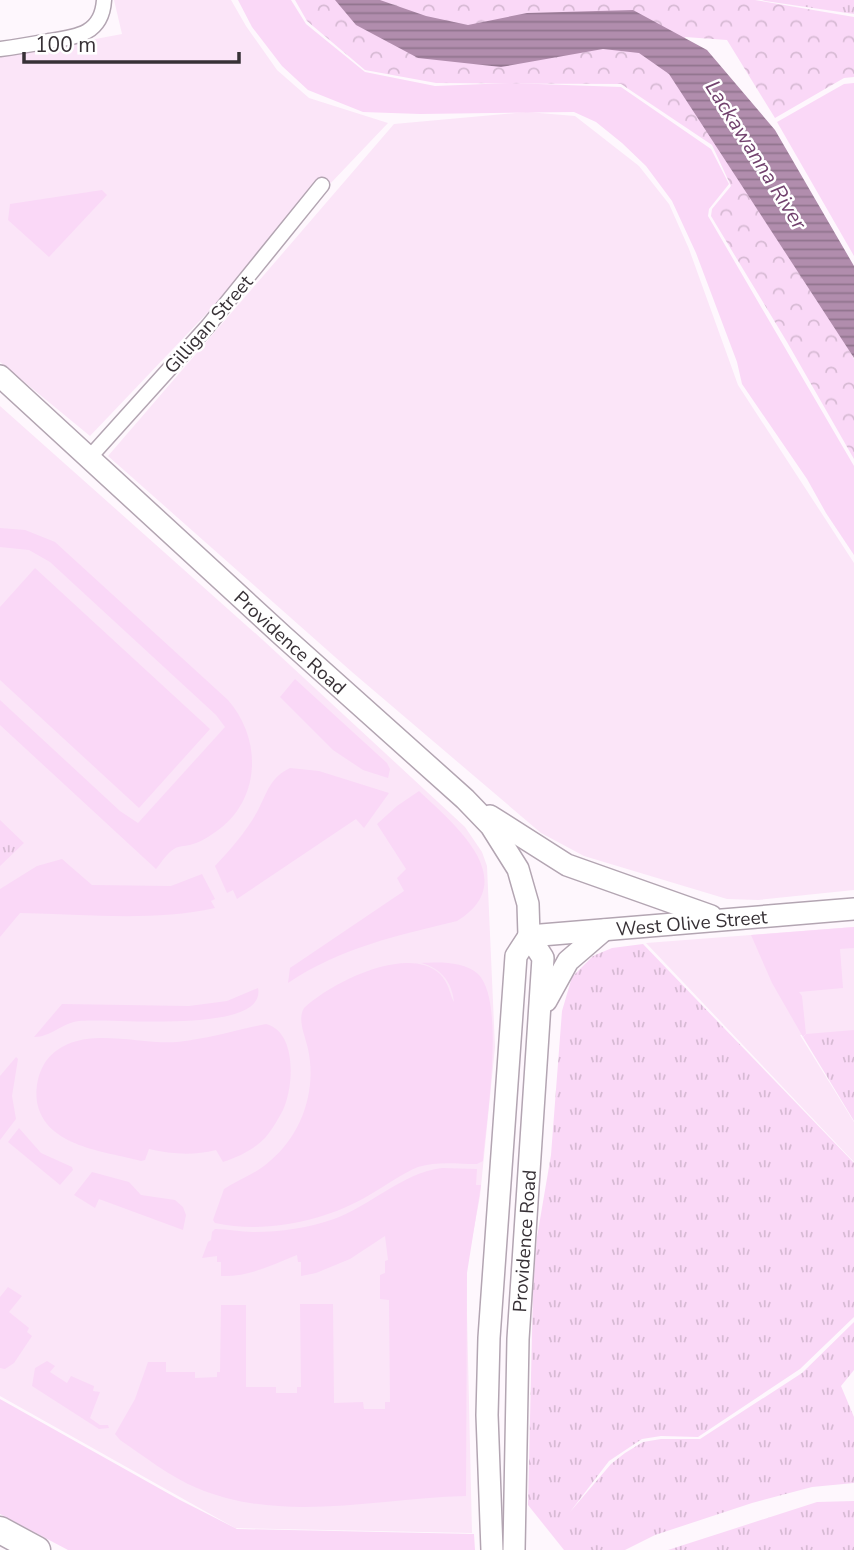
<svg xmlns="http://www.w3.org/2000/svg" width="854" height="1550" viewBox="0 0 854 1550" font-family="'Nunito Sans',sans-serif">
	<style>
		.built { fill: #fbe5f8 }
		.green { fill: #fad8f7 }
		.forest { fill: url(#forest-crowns) }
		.park { fill: url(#park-tufts) }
		.water { fill: url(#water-rules) }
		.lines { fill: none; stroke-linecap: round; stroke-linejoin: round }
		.minor-casing { stroke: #b3a5b2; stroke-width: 17 }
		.secondary-casing { stroke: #b3a5b2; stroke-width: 24 }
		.motorway-casing { stroke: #b3a5b2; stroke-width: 29 }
		.minor { stroke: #fff; stroke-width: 14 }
		.secondary { stroke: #fff; stroke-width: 21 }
		.motorway { stroke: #fff; stroke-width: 26 }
		.labels { text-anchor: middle; stroke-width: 5; stroke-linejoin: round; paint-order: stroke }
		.street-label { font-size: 19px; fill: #373136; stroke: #fff }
		.water-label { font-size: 21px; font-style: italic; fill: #72426e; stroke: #fff }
	</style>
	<defs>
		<pattern id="forest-crowns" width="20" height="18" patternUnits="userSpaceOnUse" patternTransform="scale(1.75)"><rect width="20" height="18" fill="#fad8f7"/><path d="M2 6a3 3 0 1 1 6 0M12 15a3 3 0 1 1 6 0" fill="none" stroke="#d7bad4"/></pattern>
		<pattern id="park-tufts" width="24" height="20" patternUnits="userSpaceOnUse" patternTransform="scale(1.75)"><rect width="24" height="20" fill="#fad8f7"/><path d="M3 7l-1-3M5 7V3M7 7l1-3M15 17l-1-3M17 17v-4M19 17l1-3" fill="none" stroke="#d7bad4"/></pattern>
		<pattern id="water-rules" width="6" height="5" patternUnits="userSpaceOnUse" patternTransform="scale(1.75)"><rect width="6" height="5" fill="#b18dad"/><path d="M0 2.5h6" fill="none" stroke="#91748e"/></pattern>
	</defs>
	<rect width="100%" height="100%" fill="#fef7fd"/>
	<path class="built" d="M114 0H231L246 26 277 70 309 98 388 123 90 436 0 362V57L122 34Z
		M527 112 575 116 639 166 669 204 689 249 738 385 854 563V890L758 900 727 899 584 856 541 833 352 672 108 456 394 124Z
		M0 406 264 641 465 827 482 852 487 866 495 1047 480 1196 466 1271 472 1533 235 1528 0 1396Z
		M854 927V1031L800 1035 854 1122V1162L646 943Z"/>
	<path class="green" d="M238 0H291L306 24 365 72 435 86 510 83 621 87 711 149 729 184 709 209 708 216 854 466V555L826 513 807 479 742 384 737 362 696 253 672 201 646 166 622 143 596 122 574 112 420 114 363 112 308 90 282 66 252 27Z
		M854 83V256L777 122 844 84Z
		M102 190 107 195 49 257 8 220 10 204Z
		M0 528 25 530 55 542 228 700C263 740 261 802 214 833 207 838 198 843 190 845 185 846 178 846 174 849 167 853 161 863 156 869L0 725V700L120 811 138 823 225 727 216 715 50 562 29 550 0 547Z
		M35 568 210 729 139 808 0 680V607Z
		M295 679 387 763 390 769 388 778 363 770 333 750 280 697Z
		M290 768 319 771 389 793 364 828 356 819 237 899 233 890 227 893 215 866C230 850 246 832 257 812 267 794 269 778 290 768Z
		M419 791C454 824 523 880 457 921 396 936 342 947 288 983L290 968 404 891 397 878 406 869 377 824 397 806Z
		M62 859 92 885 171 886 202 874 215 899 211 901 215 908C151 922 84 914 20 913L0 937V889L37 866Z
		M854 927V948L840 949 843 988 799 992 802 996 806 1034 803 1037 772 983 751 935Z
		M421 963C439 962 464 961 478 974 506 1001 486 1122 483 1161L477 1164C458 1164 437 1161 418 1167 401 1174 387 1185 371 1194 327 1221 266 1234 215 1223L213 1220 224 1189C239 1179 256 1174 270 1161 302 1134 317 1090 308 1049 305 1035 297 1020 304 1008 332 982 408 944 440 974 449 983 450 995 454 1002 452 982 441 968 421 963Z
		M258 988C268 1036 104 1017 79 1021 62 1023 51 1037 34 1037L62 1004 189 1006 227 1001Z
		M266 1024C297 1032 294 1086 283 1110 278 1119 272 1130 265 1138 253 1150 239 1157 223 1162L216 1150C192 1156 172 1154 149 1149L145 1160 141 1161C105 1151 45 1147 37 1102 35 1088 38 1073 46 1061 76 1022 135 1045 177 1042 208 1039 236 1030 266 1024Z
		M16 1057 18 1059 12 1096 16 1119 0 1140V1076Z
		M19 1128 41 1153 72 1167 73 1170 60 1185 8 1142Z
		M442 1168 477 1169 476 1185H481L467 1273 466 1496C377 1498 282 1524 197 1488 170 1477 144 1456 120 1440L115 1434 135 1399 148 1362H166V1372H195V1378L217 1377V1372H220L221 1305H246V1387H276V1393H297V1387H301L300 1304H333L334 1403 363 1402 364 1409H385V1402H390L389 1300 380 1299V1275L385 1273V1261L388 1260 385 1236 350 1259 316 1273 301 1276V1262H298L297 1255C271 1265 250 1277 221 1276V1262H217V1256L202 1258 208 1242 211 1240 212 1232 215 1229C228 1229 241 1232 253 1232 280 1232 309 1228 334 1219 372 1205 402 1173 442 1168Z
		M92 1172 129 1182 141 1195 175 1200 183 1207 186 1215 183 1230 99 1199 95 1208 74 1195Z
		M8 1287 22 1296 9 1312 29 1328 27 1332 32 1336 14 1363 5 1369 0 1368V1297Z
		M47 1361 55 1366 50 1372 67 1383 71 1376 94 1386 93 1391 100 1392 90 1418 100 1425H108L109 1428 99 1429 32 1386 35 1368Z
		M0 1399 180 1500 237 1529 474 1534 475 1550H68L0 1514Z"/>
	<path class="forest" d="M295 0H755L854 17V77L844 78 775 118 727 40 685 37 686 45 854 359V459L787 342 711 216 712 209 731 186 712 145 621 84 436 83 365 70 307 21Z"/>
	<path class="park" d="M762 0H854V14L765 1Z
		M0 820 24 843 0 866Z
		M643 944 854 1163V1317L800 1369 698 1437 661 1436 642 1439 609 1461 570 1512 611 1464 625 1453 643 1442 661 1439H700L802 1373 854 1322V1370L841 1386 854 1417V1483L812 1487 752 1503 655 1535 625 1550H564L528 1505 533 1290 537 1237 551 1155 562 1011 572 977 593 956 612 948Z
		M854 1030V1121L803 1037 806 1034Z
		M854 1501V1550H668L817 1502Z"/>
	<path class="water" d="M335 0H380L426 16 468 25 527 13 633 10 707 50 775 130 854 266V358L669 74 639 53 603 49 501 67 418 58 356 25Z"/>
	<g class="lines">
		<defs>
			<path id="minor" d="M0 49C16 47 33 44 49 41 77 37 102 34 104 0
				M89 458 208 326 322 185"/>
			<g id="secondary">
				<path id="s1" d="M0 376 284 637 465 799 491 826 518 869 528 904 529 936 543 958 518 1339 514 1550"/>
				<path d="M490 816 567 865 711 916"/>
				<path id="s2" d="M529 936 854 909"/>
				<path d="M546 1001 568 961 604 930"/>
				<path d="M492 1550 487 1415 489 1338 516 956 529 936"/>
			</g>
			<path id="motorway" d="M0 1530 37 1550"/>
		</defs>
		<use href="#minor" class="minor-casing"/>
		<use href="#secondary" class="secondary-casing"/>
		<use href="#motorway" class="motorway-casing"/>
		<use href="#minor" class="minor"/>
		<use href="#secondary" class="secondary"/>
		<use href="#motorway" class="motorway"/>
	</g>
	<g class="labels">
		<g class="street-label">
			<text transform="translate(208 324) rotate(-49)" y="7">Gilligan Street</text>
			<text dy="7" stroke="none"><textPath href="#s1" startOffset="394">Providence Road</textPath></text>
			<text dy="7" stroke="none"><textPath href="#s2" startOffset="163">West Olive Street</textPath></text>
			<text transform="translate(524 1241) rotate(-86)" y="7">Providence Road</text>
		</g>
		<g class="water-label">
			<text transform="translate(756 155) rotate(58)" y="7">Lackawanna River</text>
		</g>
	</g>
	<path d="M24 52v10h215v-10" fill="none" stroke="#373136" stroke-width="3.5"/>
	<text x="35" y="52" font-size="21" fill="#373136" stroke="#ffffff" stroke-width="5" paint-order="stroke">100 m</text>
</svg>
